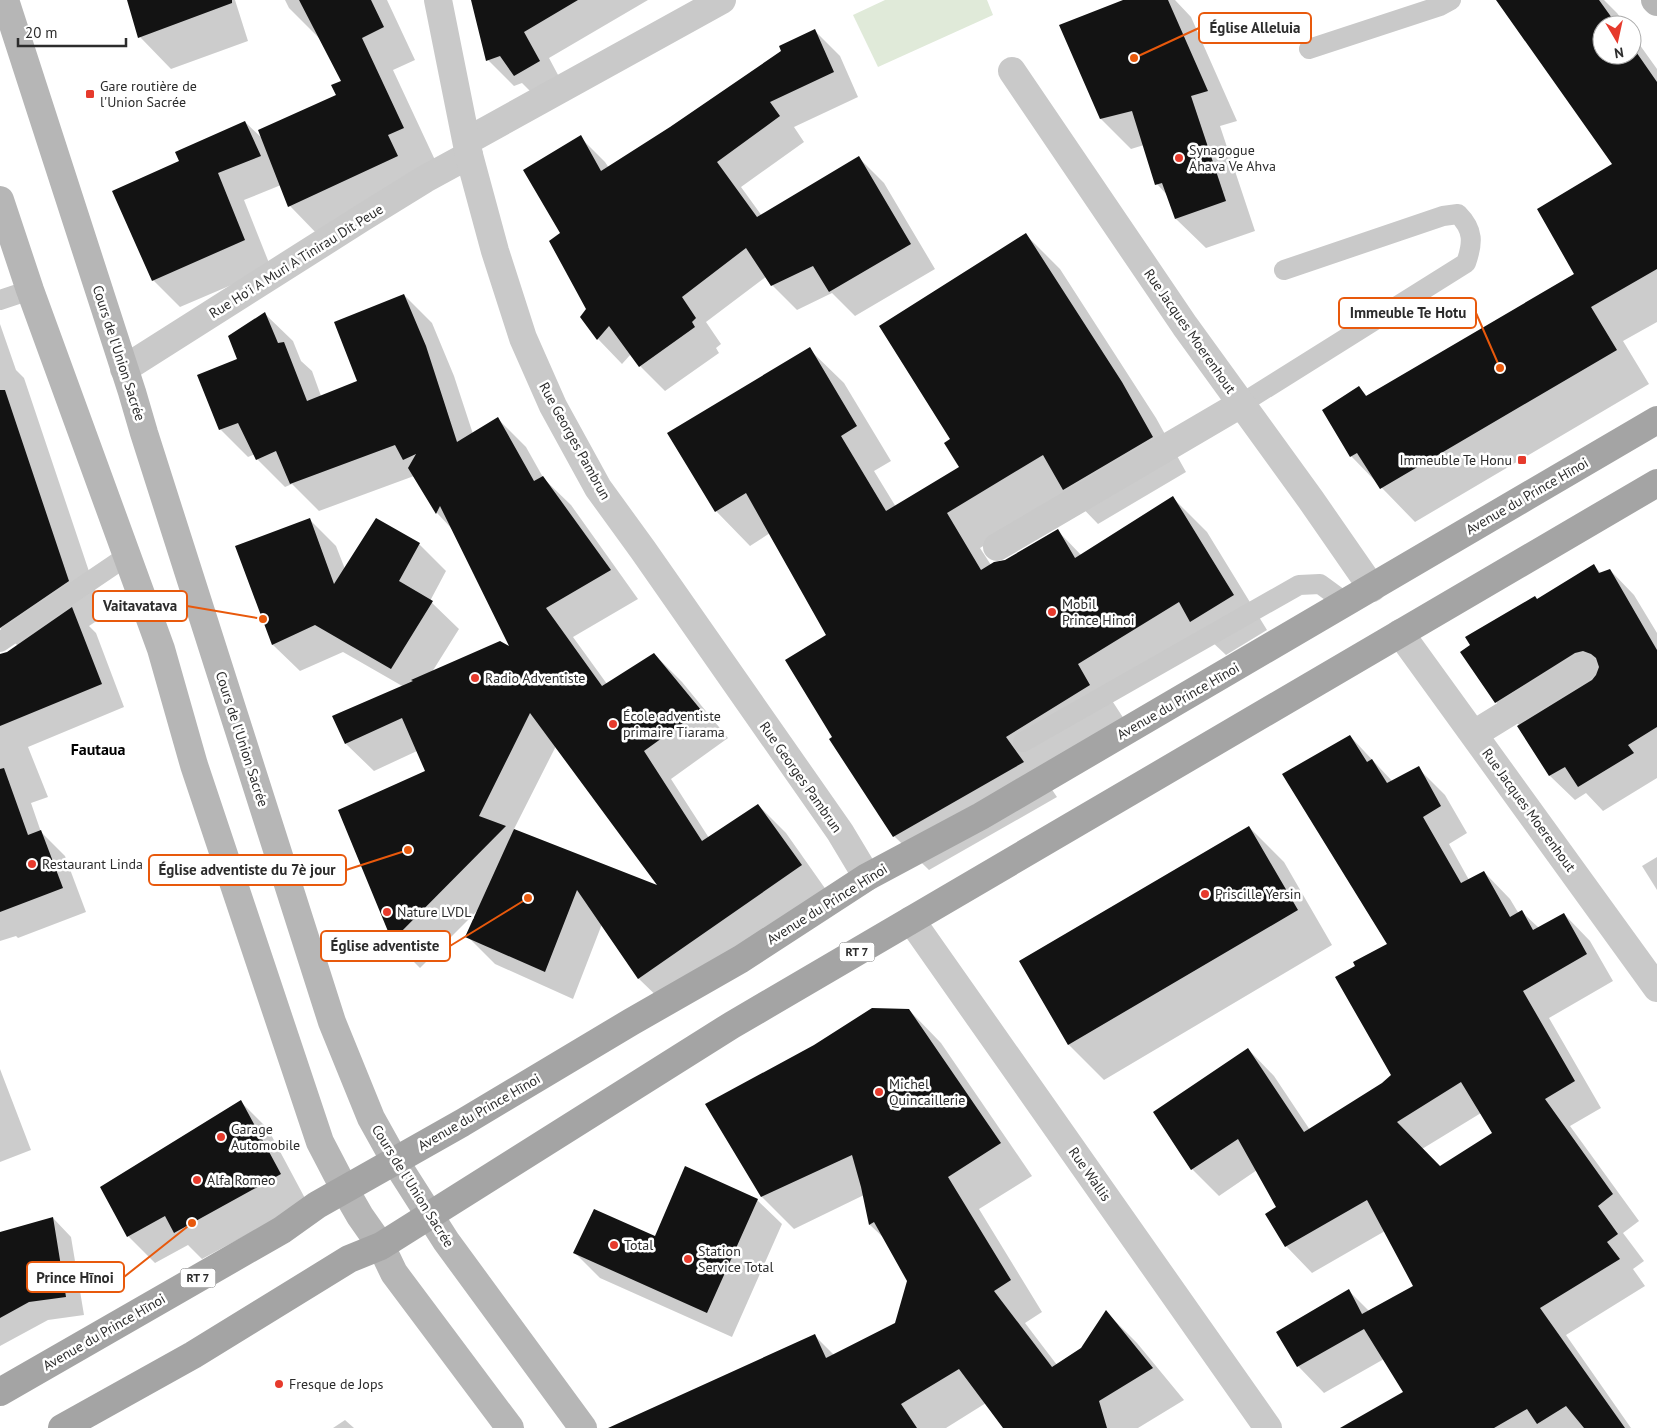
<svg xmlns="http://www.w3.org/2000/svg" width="1657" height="1428" viewBox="0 0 1657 1428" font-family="'PT Sans',sans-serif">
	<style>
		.green { fill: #e0ead9 }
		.shadow { fill: #0003; fill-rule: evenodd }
		.building { fill: #131313; fill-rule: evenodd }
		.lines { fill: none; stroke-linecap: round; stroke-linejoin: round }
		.service { stroke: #c9c9c9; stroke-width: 20 }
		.minor { stroke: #c9c9c9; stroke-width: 28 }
		.tertiary { stroke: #c9c9c9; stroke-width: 28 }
		.secondary { stroke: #b6b6b6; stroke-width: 28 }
		.primary { stroke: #a4a4a4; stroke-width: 28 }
		.poi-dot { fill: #e63a2c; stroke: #fff; stroke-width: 2 }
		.labels { text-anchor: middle; stroke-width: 5; stroke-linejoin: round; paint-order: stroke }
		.shield { fill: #fff; stroke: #6b6b6b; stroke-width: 1 }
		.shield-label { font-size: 12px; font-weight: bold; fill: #2c2c2c }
		.poi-label { font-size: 14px; fill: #2c2c2c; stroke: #fff; text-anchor: start }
		.street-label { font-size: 14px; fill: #2c2c2c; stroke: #fff }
		.quarter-label { font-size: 16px; font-weight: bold; fill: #000; stroke: #fff }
		.leader { fill: none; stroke: #e8590c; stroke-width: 2 }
		.callout-dot { fill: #e8590c; stroke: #fff; stroke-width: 2 }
		.callout { fill: #fff; stroke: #e8590c; stroke-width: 2 }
		.callout-label { font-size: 15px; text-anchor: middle; font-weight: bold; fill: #2c2c2c }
	</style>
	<rect width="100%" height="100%" fill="#fff"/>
	<path class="green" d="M885 0H987L993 15 878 67 853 15Z"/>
	<path class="shadow" d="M128 0H235L248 41 171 69 140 37Z
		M285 0H387L415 60 393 70 435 160 321 238 290 206 281 185 244 200 271 268 180 307 153 280 181 162 245 122 264 140 338 95 342 81 321 40 289 8Z
		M472 0H648L549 58 565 88 541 102 522 83 514 86 488 60Z
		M1127 0H1175L1191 17 1237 121 1220 126 1255 231 1206 248 1176 219 1168 196 1157 184 1144 145 1131 149 1101 119Z
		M1548 0H1604L1617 13 1626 25H1602V55H1632V34L1657 69V322L1623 341 1649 384 1415 522 1351 456 1359 388 1368 397 1575 274 1614 164Z
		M815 31 840 56 858 97 794 127 804 142 741 187 762 216 859 158 884 183 935 269 855 316 832 293 797 310 772 285 767 276 706 322 721 344 716 348 719 353 665 391 640 366 631 354 622 364 598 339 562 233 580 137 605 162 609 168 671 128Z
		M1026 235 1060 269 1156 418 1186 472 1098 524 1069 494 980 548 991 565 1005 562 1058 531 1082 556 1173 498 1207 532 1267 630 1226 655 1209 639 1111 699 1124 719 1040 772 1057 797 929 870 894 836 834 738 828 636 770 533 750 546 716 511 669 434 809 349 844 383 891 461 874 471 896 507 961 468 952 439Z
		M404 295 432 323 454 376 473 434 498 419 526 447 544 479 571 505 638 599 573 637 607 684 654 654 682 682 728 738 671 779 709 838 758 805 786 833 829 894 667 1006 639 979 602 924 573 999 495 964 467 936 478 910 420 968 393 941 340 811 426 772 417 751 374 771 346 744 404 687 343 652 300 671 273 645 309 519 336 546 345 569 419 544 446 571 430 601 459 629 432 672 512 649 453 530 437 513 414 476 319 511 292 484 285 487 257 459 255 454 248 457 220 429 238 360 265 314 293 341 301 361 312 371 321 396 359 382ZM556 746 661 888 513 831Z
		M0 324 16 370 24 378 104 616 89 626 96 633 124 707 28 747 48 797 31 803 41 832 65 856 86 912 18 938 16 936 0 941V655L7 653 18 646 0 628Z
		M1594 566 1601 573 1610 570 1634 595 1657 633V778L1603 811 1586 793 1575 800 1550 776 1520 726 1496 702 1537 600Z
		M1350 736 1393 782 1418 768 1445 795 1467 833 1449 844 1469 880 1484 872 1510 899 1519 914 1522 912 1539 928 1564 914 1590 941 1613 981 1549 1018 1601 1108 1570 1126 1639 1221 1623 1233 1644 1261 1633 1269 1645 1286 1566 1335 1631 1428H1351L1405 1392 1384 1359 1324 1393 1298 1366 1349 1291 1369 1311 1415 1286 1385 1231 1312 1273 1286 1246 1277 1207 1257 1170 1219 1196 1192 1169 1248 1049 1274 1076 1310 1130 1382 1084 1392 1075 1357 967 1389 944ZM1481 1113 1494 1134 1440 1168 1422 1149Z
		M1249 827 1284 862 1332 945 1104 1080 1069 1045 1020 961Z
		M1657 857V890L1642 866Z
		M909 1010 941 1043 1032 1176 979 1209 1042 1312 1025 1323 1057 1365 1082 1349 1106 1312 1137 1343 1184 1400 1138 1428H1005L986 1403 946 1428H648L815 1336 834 1355 897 1323 909 1281 886 1240 870 1225 864 1195 794 1229 762 1197 707 1105Z
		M0 1069 31 1150 0 1162Z
		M241 1102 268 1129 307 1202 202 1259 188 1245 155 1263 128 1236Z
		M757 1200 782 1224 732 1337 600 1278 575 1253 655 1238Z
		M53 1218 71 1237 84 1315 48 1320 0 1346V1258Z
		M345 1420 354 1428H333Z"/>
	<path class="building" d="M127 0H232V3L138 38Z
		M299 0H371L384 27 362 38 404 128 388 135 398 156 288 207 258 130 336 95 331 85 341 81Z
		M471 0H578L524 32 540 61 514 76 500 56 486 61Z
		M1123 0H1168L1208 91 1191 96 1226 201 1175 219 1162 183 1155 185 1132 111 1100 119 1059 25Z
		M1496 0H1599L1617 25H1602V55H1632V46L1657 82V269L1591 307 1617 350 1380 489 1357 453 1350 457 1322 410 1359 386 1366 396 1574 274 1537 209 1612 164Z
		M815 29 834 72 770 102 780 116 717 162 757 217 859 156 911 244 829 292 813 266 771 286 746 248 682 297 696 318 692 322 695 327 639 367 609 326 597 340 580 317 586 309 549 241 560 233 523 170 581 135 601 171 670 127 781 51 779 46Z
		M245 121 261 156 218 173 245 240 152 281 112 191 179 161 175 152Z
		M1026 233 1122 382 1153 437 1063 490 1043 455 947 513 981 570 994 562 1005 560 1058 529 1075 558 1173 496 1234 595 1190 622 1179 602 1078 664 1090 685 1006 737 1024 762 893 837 829 739 832 737 785 660 826 635 746 493 715 512 667 433 810 347 857 426 841 436 886 511 959 467 944 443 950 439 879 326Z
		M404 294 426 346 457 442 498 417 534 481 543 476 611 570 546 608 602 686 654 653 701 710 644 751 702 841 758 804 802 865 638 979 577 890 545 972 465 937 514 829 657 885 530 713 479 816 506 826 392 941 338 810 425 771 402 718 345 744 332 716 413 681 411 680 500 641 509 646 440 506 436 514 408 468 416 454 403 460 395 445 290 484 276 451 256 460 238 423 219 430 197 375 237 359 228 336 265 312 278 343 284 342 307 401 357 381 334 322Z
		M0 390H5L69 581 0 628Z
		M310 518 334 584 376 518 420 543 399 581 433 601 391 669 315 625 272 645 235 546Z
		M1594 564 1599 573 1610 569 1657 650V727L1628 745 1634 753 1578 787 1565 767 1549 776 1517 726 1592 680 1596 675 1599 667 1596 658 1591 654 1583 651 1575 653 1495 703 1460 652 1470 645 1465 637 1535 596 1537 599Z
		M72 607 102 684 0 726V654L7 652Z
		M1350 735 1367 762 1372 759 1387 783 1419 766 1441 806 1423 817 1461 883 1484 871 1510 917 1522 910 1533 930 1564 913 1587 954 1523 991 1575 1081 1545 1099 1613 1194 1598 1206 1618 1234 1607 1242 1620 1259 1540 1308 1625 1428H1584L1566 1406 1537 1424 1527 1409 1494 1428H1340L1403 1392 1364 1329 1297 1367 1276 1332 1349 1289 1362 1314 1413 1286 1367 1200 1285 1247 1265 1214 1276 1207 1238 1139 1191 1170 1153 1112 1248 1048 1304 1132 1382 1083 1391 1075 1335 977 1355 966 1353 962 1387 944 1282 774ZM1461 1082 1492 1133 1440 1166 1397 1122Z
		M4 768 28 835 41 830 63 888 0 912V769Z
		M1249 826 1298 910 1068 1045 1019 961Z
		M872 1008 909 1009 1001 1143 948 1177 1011 1280 994 1291 1052 1367 1081 1348 1106 1310 1153 1368 1099 1401 1107 1428H1003L959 1369 901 1404 917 1428H608L815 1334 826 1358 895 1323 907 1281 874 1222 869 1225 861 1187 852 1155 761 1197 705 1104 814 1045Z
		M241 1100 281 1174 174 1233 165 1216 127 1237 100 1187Z
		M685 1166 758 1199 707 1313 573 1253 594 1209 655 1236Z
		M53 1217 66 1297 29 1302 0 1318V1232Z"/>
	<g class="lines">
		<path class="service" d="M1309 49 1440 6 1451 0
			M0 300 30 290
			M1241 404 1466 263C1473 243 1474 230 1458 214L1443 216 1284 270
			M0 642 127 556
			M1023 742 1299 585 1320 584 1346 603"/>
		<path class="minor" d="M1012 71 1185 326 1311 500 1372 588
			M467 141 722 0
			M124 369 362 218 425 179 469 155
			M997 547 1241 404
			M1400 633 1657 988
			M1474 734 1583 667
			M911 920 1268 1428"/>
		<path class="tertiary" d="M438 0 469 155 495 251 523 338 553 406 598 488 643 550 840 832 867 877"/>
		<path class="secondary" d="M5 0 132 392 144 433 332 1022 371 1118 395 1161 446 1241 583 1428
			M1655 0 1657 2
			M0 200 30 290 161 649 194 765 320 1142 345 1190 360 1216 381 1246 394 1273 510 1428"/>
		<path class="primary" d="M0 1392 282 1230 317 1205 462 1123 631 1022 741 959 867 877 981 816 1657 420
			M62 1428 193 1355 349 1259 381 1246 732 1025 1657 483"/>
	</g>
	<g class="poi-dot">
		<rect x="85" y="89" width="10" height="10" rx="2.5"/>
		<circle cx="1179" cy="158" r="5"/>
		<rect x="1517" y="455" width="10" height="10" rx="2.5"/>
		<circle cx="1052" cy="612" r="5"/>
		<circle cx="475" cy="678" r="5"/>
		<circle cx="613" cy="724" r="5"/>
		<circle cx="32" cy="864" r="5"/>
		<circle cx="1205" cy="894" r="5"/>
		<circle cx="387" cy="912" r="5"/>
		<circle cx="879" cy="1092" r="5"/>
		<circle cx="221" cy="1137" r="5"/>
		<circle cx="197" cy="1180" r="5"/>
		<circle cx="614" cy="1245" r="5"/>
		<circle cx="688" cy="1259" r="5"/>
		<circle cx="279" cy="1384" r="5"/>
	</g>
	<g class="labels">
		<g class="shield">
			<rect x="839.5" y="942.5" width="35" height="19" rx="4"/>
			<rect x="180.5" y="1268.5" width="35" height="19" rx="4"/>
		</g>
		<g class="shield-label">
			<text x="857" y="956">RT 7</text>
			<text x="198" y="1282">RT 7</text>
		</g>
		<g class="poi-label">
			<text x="100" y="91">Gare routière de<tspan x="100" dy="16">l'Union Sacrée</tspan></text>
			<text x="1189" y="155">Synagogue<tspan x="1189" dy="16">Ahava Ve Ahva</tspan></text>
			<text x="1512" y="465" text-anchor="end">Immeuble Te Honu</text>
			<text x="1062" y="609">Mobil<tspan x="1062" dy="16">Prince Hinoi</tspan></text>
			<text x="485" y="683">Radio Adventiste</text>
			<text x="623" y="721">École adventiste<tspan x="623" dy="16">primaire Tiarama</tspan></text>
			<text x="42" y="869">Restaurant Linda</text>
			<text x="1215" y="899">Priscille Yersin</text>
			<text x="397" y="917">Nature LVDL</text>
			<text x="889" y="1089">Michel<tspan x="889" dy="16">Quincaillerie</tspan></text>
			<text x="231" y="1134">Garage<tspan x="231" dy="16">Automobile</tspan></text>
			<text x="207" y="1185">Alfa Romeo</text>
			<text x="624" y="1250">Total</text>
			<text x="698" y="1256">Station<tspan x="698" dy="16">Service Total</tspan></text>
			<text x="289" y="1389">Fresque de Jops</text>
		</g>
		<g class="street-label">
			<text transform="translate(296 261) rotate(-32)" y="5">Rue Ho'i A Muri A Tinirau Dit Peue</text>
			<text transform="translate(1190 331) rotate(55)" y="5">Rue Jacques Moerenhout</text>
			<text transform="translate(119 353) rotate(72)" y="5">Cours de l'Union Sacrée</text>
			<text transform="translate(575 441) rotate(61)" y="5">Rue Georges Pambrun</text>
			<text transform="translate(1527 496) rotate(-30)" y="5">Avenue du Prince Hīnoi</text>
			<text transform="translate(1178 701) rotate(-30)" y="5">Avenue du Prince Hīnoi</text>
			<text transform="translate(242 739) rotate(72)" y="5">Cours de l'Union Sacrée</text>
			<text transform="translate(801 777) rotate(55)" y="5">Rue Georges Pambrun</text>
			<text transform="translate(1529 810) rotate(54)" y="5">Rue Jacques Moerenhout</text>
			<text transform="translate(827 904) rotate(-32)" y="5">Avenue du Prince Hīnoi</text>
			<text transform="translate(479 1112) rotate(-30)" y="5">Avenue du Prince Hīnoi</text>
			<text transform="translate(1090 1174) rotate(55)" y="5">Rue Wallis</text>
			<text transform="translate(413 1186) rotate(58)" y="5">Cours de l'Union Sacrée</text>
			<text transform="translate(104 1332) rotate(-30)" y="5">Avenue du Prince Hīnoi</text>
		</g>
		<g class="quarter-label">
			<text x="98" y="755">Fautaua</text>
		</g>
	</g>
	<path class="leader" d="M1134 58L1199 28M1500 368L1476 313M263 619L187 606M408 850L346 870M528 898L450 946M192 1223L124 1277"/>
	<g class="callout-dot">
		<circle cx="1134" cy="58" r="5"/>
		<circle cx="1500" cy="368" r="5"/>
		<circle cx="263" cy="619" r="5"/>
		<circle cx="408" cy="850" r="5"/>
		<circle cx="528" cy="898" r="5"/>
		<circle cx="192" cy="1223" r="5"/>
	</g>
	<g class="callout">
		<rect x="1199" y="13" width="112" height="30" rx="5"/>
		<rect x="1339" y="298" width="137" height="30" rx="5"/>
		<rect x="93" y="591" width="94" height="30" rx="5"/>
		<rect x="149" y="855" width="197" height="30" rx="5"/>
		<rect x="321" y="931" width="129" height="30" rx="5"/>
		<rect x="27" y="1262" width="97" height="30" rx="5"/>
	</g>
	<g class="callout-label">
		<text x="1255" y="33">Église Alleluia</text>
		<text x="1408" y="318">Immeuble Te Hotu</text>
		<text x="140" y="611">Vaitavatava</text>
		<text x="247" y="875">Église adventiste du 7è jour</text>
		<text x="385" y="951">Église adventiste</text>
		<text x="75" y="1283">Prince Hīnoi</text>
	</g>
	<g transform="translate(1617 40) rotate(171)"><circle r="24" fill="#ffffff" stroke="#ababab"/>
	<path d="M0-4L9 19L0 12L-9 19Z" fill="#e63a2c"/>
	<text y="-8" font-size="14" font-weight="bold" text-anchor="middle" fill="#2c2c2c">N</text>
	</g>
	<path d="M18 38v8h108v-8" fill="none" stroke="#2c2c2c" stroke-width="2.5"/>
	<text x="25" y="38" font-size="15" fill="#2c2c2c" stroke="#ffffff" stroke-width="4" paint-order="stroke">20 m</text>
</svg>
